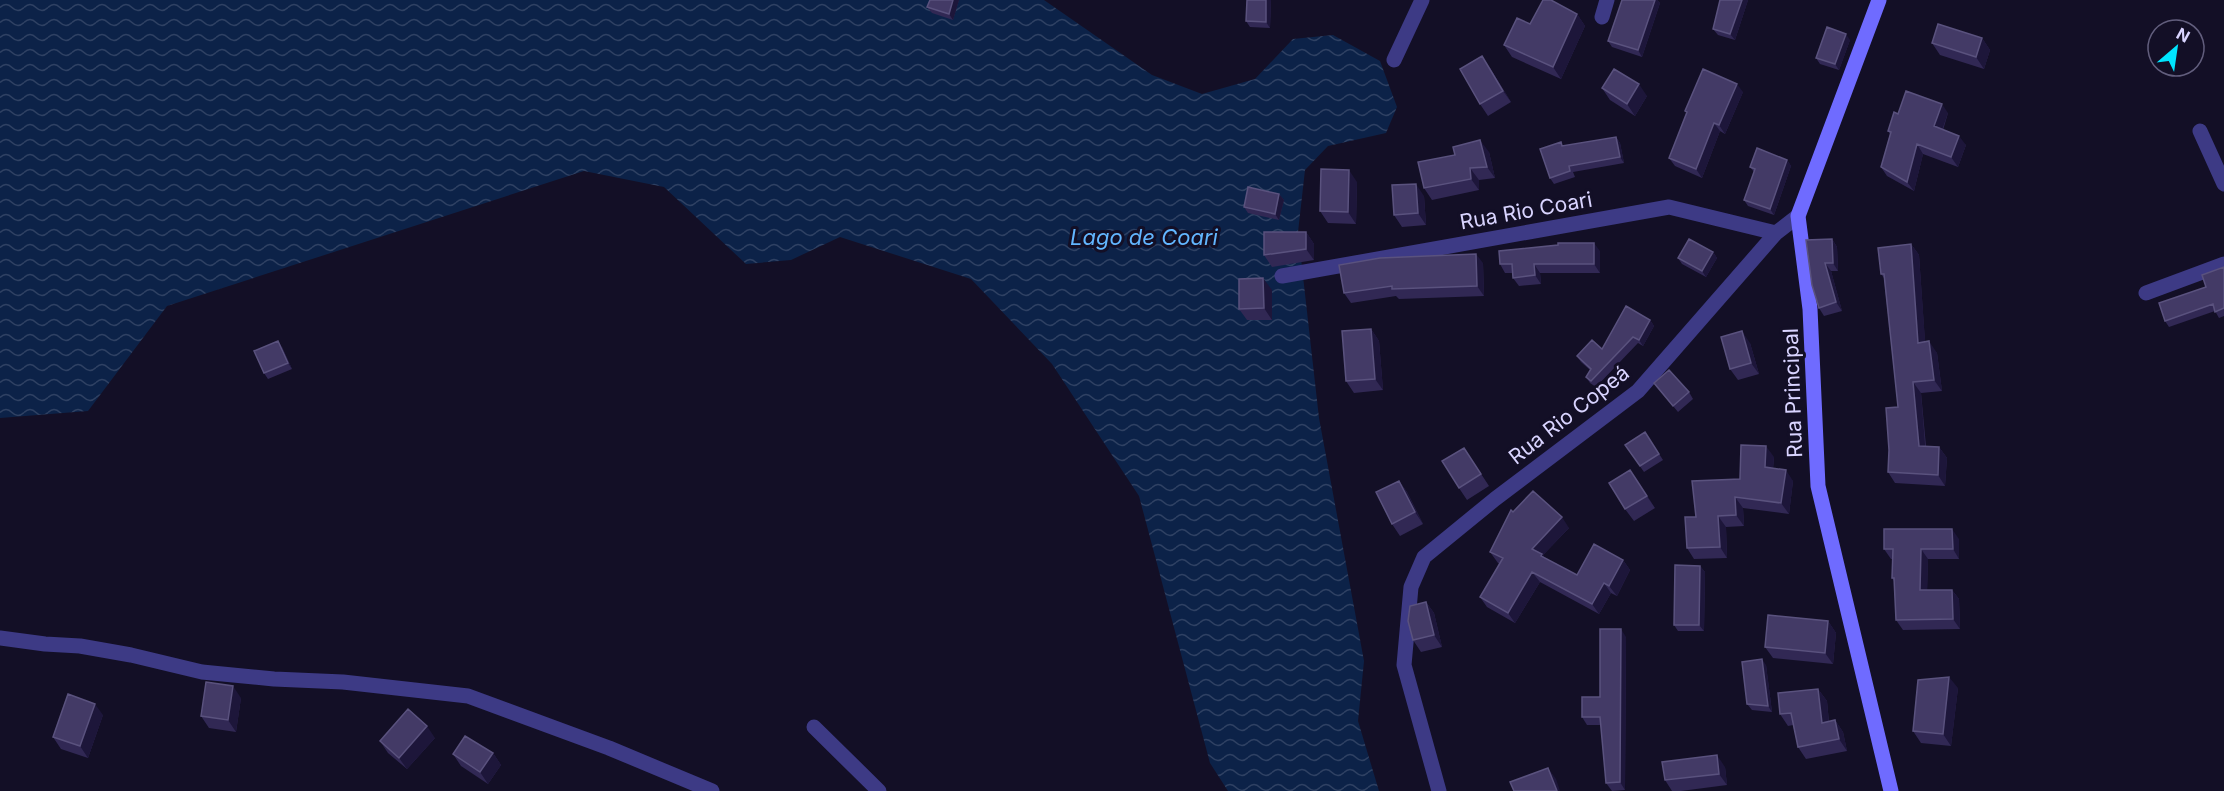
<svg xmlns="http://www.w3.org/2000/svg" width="2224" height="791" viewBox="0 0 2224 791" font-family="Inter,sans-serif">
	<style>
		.water { fill: url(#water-waves) }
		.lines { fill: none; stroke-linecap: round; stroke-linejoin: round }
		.street { stroke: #3d3a85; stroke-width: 15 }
		.secondary { stroke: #6f6bff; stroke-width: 15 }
		.wall { fill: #312854 }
		.shaded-wall { fill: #1d163a }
		.building { fill: #433a66; stroke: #5a527e; stroke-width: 1.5 }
		.labels { text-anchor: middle; stroke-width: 6; stroke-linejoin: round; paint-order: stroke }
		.street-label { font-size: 21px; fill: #d9d4ff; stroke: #130f26 }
		.water-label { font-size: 22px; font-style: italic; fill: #62b6ff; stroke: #130f26 }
	</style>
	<defs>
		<pattern id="water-waves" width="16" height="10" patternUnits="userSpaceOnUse" patternTransform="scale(1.5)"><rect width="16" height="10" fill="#0c2248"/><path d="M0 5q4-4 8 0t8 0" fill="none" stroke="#2f4163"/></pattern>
	</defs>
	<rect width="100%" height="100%" fill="#130f26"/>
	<path class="water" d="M0 0H1044L1152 75 1202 94 1255 79 1293 39 1333 35 1380 61 1397 107 1386 133 1328 146 1305 170 1298 232 1319 418 1364 661 1358 721 1379 791H1228L1210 763 1139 496 1052 364 971 279 840 237 791 260 746 264 664 187 584 171 167 306 88 411 0 418Z"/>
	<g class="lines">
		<path class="street" d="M1602 17 1607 0
			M1394 60 1422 0
			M2200 131 2224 184
			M1282 276 1669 207 1776 233
			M2146 293 2224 264
			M0 638 45 644 80 646 131 655 202 672 274 679 343 682 468 696 609 748 712 791
			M814 727 879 791
			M1439 791 1404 665 1411 587 1424 557 1495 499 1638 391 1776 233 1798 216"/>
		<path class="secondary" d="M1879 0 1798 216 1810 309 1818 486 1891 791"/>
	</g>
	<path class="wall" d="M930 0H959L953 20 932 13 927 7Z
		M1247 0H1271L1270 28 1250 27 1246 21Z
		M1622 0H1657L1660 3 1642 57 1612 47 1608 41Z
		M1720 0H1748L1735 40 1718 35 1713 29Z
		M1577 14 1585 26 1561 79 1512 57 1504 45 1530 24Z
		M1982 38 1990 50 1984 69 1940 55 1932 43Z
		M1850 40 1839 70 1820 64 1816 58Z
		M1490 68 1511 102 1488 116 1480 104Z
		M1602 88 1647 96 1635 116 1610 100Z
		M1743 92 1725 134 1720 131 1702 178 1675 166 1669 158 1687 113 1685 111Z
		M1948 113 1943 130 1966 145 1958 167 1923 154 1914 191 1887 176 1881 167 1890 134 1888 131 1898 114Z
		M1616 137 1620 143 1624 163 1573 172 1575 177 1554 184 1550 178 1564 146Z
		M1489 152 1495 178 1479 180V190L1432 200 1424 188Z
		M1787 160 1791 166 1774 215 1748 206 1744 200 1754 172 1750 167Z
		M1357 182 1356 224 1328 223 1320 211Z
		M1279 194 1284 200 1279 220 1248 213 1244 207Z
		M1424 196 1426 225 1402 227 1394 215Z
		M1306 232 1314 244V260L1272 267 1264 255Z
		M1832 239 1837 247 1838 271H1831L1842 311 1824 316 1819 308 1812 285Z
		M1911 244 1919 255 1925 342 1937 353 1942 391 1921 393 1926 446 1939 447 1947 458 1945 486 1895 483 1888 472 1898 407 1884 278 1881 274Z
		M1600 251V273H1540L1541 284 1519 286 1513 278V273H1505L1500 264Z
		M1713 252 1717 258 1706 277 1682 264 1678 258Z
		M1483 263 1484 296 1399 299 1396 296 1351 303 1344 293Z
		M2224 267V316L2219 318 2215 311 2169 327 2165 321 2206 287Z
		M1272 290V320H1247L1239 309Z
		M1650 320 1654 326 1643 346 1638 343 1596 387 1590 383 1586 377 1590 370 1581 362 1577 356 1602 349Z
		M1371 329 1379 341 1383 390 1354 393 1346 381Z
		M1750 343 1759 374 1738 380 1730 369Z
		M282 347 292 369 268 379 264 373Z
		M1654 383 1689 392 1693 399 1678 412Z
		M1645 432 1663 460 1644 472 1625 445Z
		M1774 457 1773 469 1793 481 1789 514 1743 508 1744 526 1726 527 1727 558 1694 559 1687 548 1696 517 1740 479Z
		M1472 460 1489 486 1467 500 1459 488Z
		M1630 470 1655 508 1634 521 1625 509Z
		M1399 481 1407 492 1423 524 1400 536 1392 524Z
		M1513 512 1569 528 1543 555 1544 558 1577 575 1623 560 1630 570 1617 596 1611 593 1599 614 1540 582 1515 623 1487 607 1480 597 1500 564 1498 563 1490 552Z
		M1959 539V559H1928L1927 590H1952L1959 599 1960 629 1903 630 1896 620 1894 581 1892 578 1893 559H1891L1884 549Z
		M1700 566 1705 572 1704 631H1678L1674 625Z
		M1426 602 1434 613 1442 647 1421 652 1413 640Z
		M1828 621 1836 633 1833 664 1773 658 1765 647Z
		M1626 637 1625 790 1612 791 1606 783 1601 725H1587L1582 717 1600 697Z
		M1766 665 1772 712 1752 710 1747 704Z
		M1958 688 1951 746 1921 743 1913 731Z
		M1818 689 1827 701 1829 722 1835 720 1843 732 1847 751 1806 759 1798 747 1793 725 1788 726 1780 714Z
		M241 698 236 732 209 728 201 716Z
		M103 715 88 758 61 749 53 737Z
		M435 738 407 769 388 753 380 741Z
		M493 753 501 765 488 784 461 766 453 754Z
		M1725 767 1727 785 1681 791H1672L1665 780Z"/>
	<path class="shaded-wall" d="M953 0H959L953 20 949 14Z
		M1266 0H1271L1270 28 1266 22Z
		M1655 0H1657L1660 3 1642 57 1638 50Z
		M1742 0H1748L1735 40 1730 34Z
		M1577 14 1585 26 1561 79 1553 67Z
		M1846 34 1850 40 1839 70 1835 64Z
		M1982 38 1990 50 1984 69 1976 57Z
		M1482 56 1490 68 1511 102 1503 91Z
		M1639 84 1647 96 1635 116 1627 104Z
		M1737 84 1743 92 1725 134 1719 125Z
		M1942 104 1948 113 1940 136 1934 126Z
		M1714 123 1720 131 1702 178 1696 169Z
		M1959 136 1966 145 1958 167 1951 157Z
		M1616 137 1620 143 1624 163 1620 157Z
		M1480 140 1489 152 1495 178 1487 167Z
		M1917 144 1923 154 1914 191 1907 182Z
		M1787 160 1791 166 1774 215 1770 209Z
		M1470 168 1479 180V190L1471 179Z
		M1349 170 1357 182 1356 224 1348 212Z
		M1416 184 1424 196 1426 225 1418 213Z
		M1279 194 1284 200 1279 220 1275 214Z
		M1306 232 1314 244V260L1306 249Z
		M1832 239 1837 247 1838 271 1833 263Z
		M1594 243 1600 251V273L1594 264Z
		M1911 244 1919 255 1926 354 1918 343Z
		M1713 252 1717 258 1706 277 1702 271Z
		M1476 254 1483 263 1484 296 1477 286Z
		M1825 263 1831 271 1842 311 1836 302Z
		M1534 264 1540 273 1541 284 1535 275Z
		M1263 278 1272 290V320L1264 308Z
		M1650 320 1654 326 1643 346 1639 340Z
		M1371 329 1379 341 1383 390 1375 379Z
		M1742 331 1750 343 1759 374 1751 363Z
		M278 341 282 347 292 369 288 363Z
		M1929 341 1937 353 1942 391 1934 380Z
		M1913 382 1921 393 1926 457 1919 446Z
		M1766 446 1774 457 1772 478 1765 467Z
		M1939 447 1947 458 1945 486 1938 475Z
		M1630 470 1638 481 1655 508 1647 496Z
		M1786 470 1793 481 1789 514 1781 503Z
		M1399 481 1407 492 1423 524 1415 512Z
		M1735 497 1743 508 1744 526 1736 515Z
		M1718 516 1726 527 1727 558 1720 547Z
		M1562 517 1569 528 1543 555 1549 564 1532 549Z
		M1952 529 1959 539V559L1953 549Z
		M1921 549 1928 559 1927 600 1920 590Z
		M1623 560 1630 570 1617 596 1609 586Z
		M1700 566 1705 572 1704 631 1699 625Z
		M1532 572 1540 582 1515 623 1508 613Z
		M1604 583 1611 593 1599 614 1592 604Z
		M1952 590 1959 599 1960 629 1953 619Z
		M1426 602 1434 613 1442 647 1434 635Z
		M1828 621 1836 633 1833 664 1825 653Z
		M1621 629 1626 637 1625 790 1620 782Z
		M1762 659 1766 665 1772 712 1768 706Z
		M1949 677 1958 688 1951 746 1943 734Z
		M233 686 241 698 236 732 228 720Z
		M1818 689 1827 701 1830 735 1822 723Z
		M95 704 103 715 88 758 80 746Z
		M1835 720 1843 732 1847 751 1839 739Z
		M427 726 435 738 407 769 399 758Z
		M493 753 501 765 488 784 480 772Z
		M1717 755 1725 767 1727 785 1719 774Z
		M1548 768 1556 779 1560 791H1557Z"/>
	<path class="building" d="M930 0H953L949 14 927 7Z
		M1247 0H1266V22L1246 21Z
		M1543 0H1551L1577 14 1553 67 1504 45 1517 18 1530 24Z
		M1622 0H1655L1638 50 1608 41Z
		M1720 0H1742L1730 34 1713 29Z
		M1938 24 1982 38 1976 57 1932 43Z
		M1827 27 1846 34 1835 64 1816 58Z
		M1482 56 1503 91 1480 104 1460 69Z
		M1614 69 1639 84 1627 104 1602 88Z
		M1703 69 1737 84 1719 125 1714 123 1696 169 1669 158 1687 112 1685 111Z
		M1906 91 1942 104 1934 126 1959 136 1951 157 1917 144 1907 182 1881 167 1891 132 1888 131 1894 112 1898 114Z
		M1616 137 1620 157 1569 166 1570 171 1550 178 1540 149 1561 142 1562 146Z
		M1480 140 1487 167 1470 168 1471 179 1424 188 1418 162 1455 155 1453 147Z
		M1757 148 1787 160 1770 209 1744 200 1755 169 1750 167Z
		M1321 169 1349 170 1348 212 1320 211Z
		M1416 184 1418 213 1394 215 1392 185Z
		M1248 187 1279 194 1275 214 1244 207Z
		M1264 232H1306V249L1264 255Z
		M1689 239 1713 252 1702 271 1678 258Z
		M1832 239 1833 263H1825L1836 302 1819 308 1812 285 1806 240Z
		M1558 243H1594V264H1534L1535 275 1513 278 1512 264H1500L1499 251 1558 245Z
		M1911 244 1918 343 1929 341 1934 380 1913 382 1919 446 1939 447 1938 475 1888 472 1889 450 1886 408 1898 407 1884 274H1881L1878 248Z
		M1476 254 1477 286 1392 289V286L1344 293 1339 265 1380 258Z
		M2224 267V308L2215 312 2213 304 2165 321 2159 303 2206 287 2202 275Z
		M1263 278 1264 308 1239 309V279Z
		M1626 306 1650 320 1639 340 1633 337 1591 381 1586 377 1591 369 1577 356 1592 340 1602 349Z
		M1371 329 1375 379 1346 381 1342 331Z
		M1742 331 1751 363 1730 369 1721 337Z
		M278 341 288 363 264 373 254 351Z
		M1669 370 1689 392 1673 406 1654 383Z
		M1645 432 1659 454 1640 466 1625 445Z
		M1741 445 1766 446 1765 467 1786 470 1781 503 1735 497 1736 515 1718 516 1720 547 1687 548 1685 517H1696L1692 481 1740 479Z
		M1464 448 1481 474 1459 488 1442 461Z
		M1630 470 1647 496 1625 509 1609 483Z
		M1399 481 1415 512 1392 524 1376 492Z
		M1533 491 1562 517 1532 549 1542 554 1541 556 1577 575 1594 544 1623 560 1609 586 1604 583 1592 604 1532 572 1508 613 1480 597 1503 558 1490 552 1511 510 1513 512Z
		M1884 529H1952L1953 549H1921L1920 590H1952L1953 619 1896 620 1894 578H1892L1893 549H1884Z
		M1675 565 1700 566 1699 625H1674Z
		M1426 602 1434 635 1413 640 1408 621 1410 606Z
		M1768 615 1828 621 1825 653 1765 647Z
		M1600 629H1621L1620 782 1606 783 1600 717H1582V697H1600Z
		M1762 659 1768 706 1747 704 1742 662Z
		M1949 677 1943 734 1913 731 1918 680Z
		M206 682 233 686 228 720 201 716Z
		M1818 689 1822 723 1835 720 1839 739 1798 747 1791 713 1780 714 1778 693Z
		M68 694 95 704 80 746 53 737Z
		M408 709 427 726 399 758 380 741Z
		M465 736 493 753 480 772 453 754Z
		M1717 755 1719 774 1665 780 1662 762Z
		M1548 768 1557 791H1514L1510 782Z"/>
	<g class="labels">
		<g class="street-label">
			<text transform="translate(1526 211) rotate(-10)" y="7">Rua Rio Coari</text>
			<text transform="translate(1793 393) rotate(-92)" y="7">Rua Principal</text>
			<text transform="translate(1569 415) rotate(-38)" y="7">Rua Rio Copeá</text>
		</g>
		<g class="water-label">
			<text x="1144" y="245">Lago de Coari</text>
		</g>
	</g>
	<g transform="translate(2176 48) rotate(29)"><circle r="28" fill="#130f26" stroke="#625e7d" stroke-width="1.5"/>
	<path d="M0-4.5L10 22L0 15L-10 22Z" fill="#00e5ff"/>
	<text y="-9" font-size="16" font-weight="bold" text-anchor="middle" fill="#d9d4ff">N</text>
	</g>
</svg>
